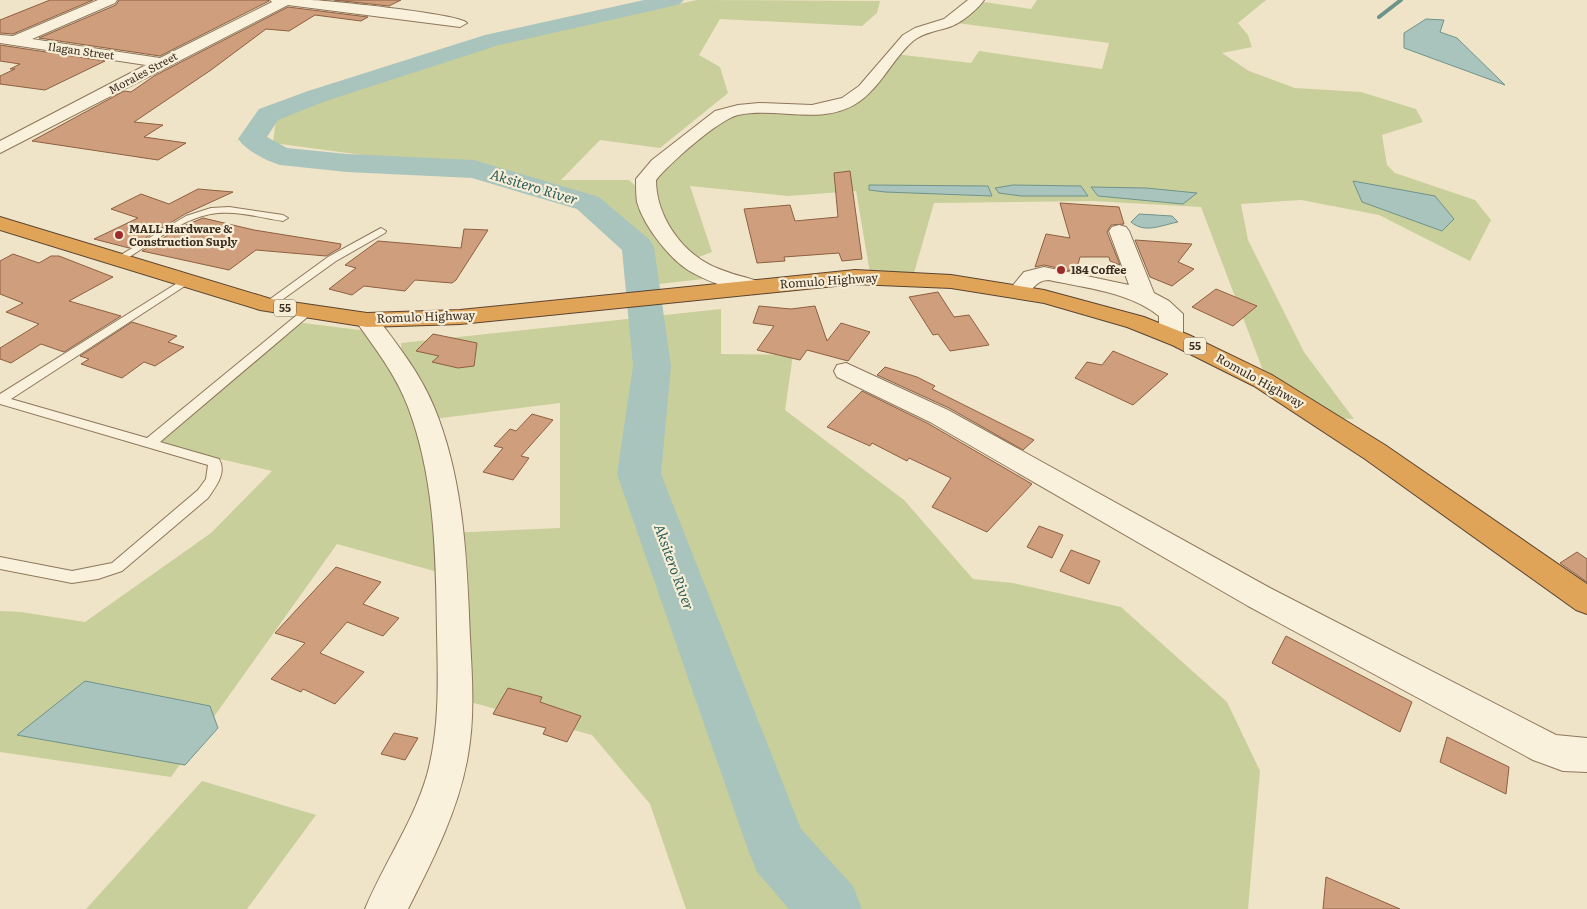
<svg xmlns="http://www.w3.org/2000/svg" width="1587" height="909" viewBox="0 0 1587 909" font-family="Literata,serif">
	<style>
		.green { fill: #c9cf9b; fill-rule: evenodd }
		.water { fill: #a9c4bc; stroke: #6f938a }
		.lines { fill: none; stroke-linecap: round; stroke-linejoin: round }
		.stream { stroke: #6f938a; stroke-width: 4 }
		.river { fill: #a9c4bc; fill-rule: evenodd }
		.building { fill: #cf9f7d; stroke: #8d5f41 }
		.lane-casing { stroke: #8d765c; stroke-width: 2 }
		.street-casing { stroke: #8d765c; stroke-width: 2 }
		.highway-casing { stroke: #5b4430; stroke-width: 2 }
		.lane { fill: #faf1dc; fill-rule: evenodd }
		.street { fill: #faf1dc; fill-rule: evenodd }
		.highway { fill: #e0a458; fill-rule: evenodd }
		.poi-dot { fill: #9e2a2b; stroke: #f7eed8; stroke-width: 2 }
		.labels { text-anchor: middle; stroke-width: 4.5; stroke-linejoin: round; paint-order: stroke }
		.far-street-label { font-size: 11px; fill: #3d2e20; stroke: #f7eed8 }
		.far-poi-label { font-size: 11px; font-weight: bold; fill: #3d2e20; stroke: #f7eed8; text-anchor: start }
		.shield { fill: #f7eed8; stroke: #756857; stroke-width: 1 }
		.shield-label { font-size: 11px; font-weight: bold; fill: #3d2e20 }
		.street-label { font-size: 12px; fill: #3d2e20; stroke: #f7eed8 }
		.water-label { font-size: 14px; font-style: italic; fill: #2f5d5a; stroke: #f7eed8 }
	</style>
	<rect width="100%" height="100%" fill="#f0e4c8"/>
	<path class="green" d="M697 0 880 1 877 13 862 26 720 19 699 55 720 67 728 93 660 148 600 140 561 180H629L645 195 646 179 734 111 812 110 848 102 895 54 971 63 979 51 1102 69 1109 43 949 22 977 1 1031 9 1037 0H1266L1238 23 1248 35 1252 47 1222 53 1249 71 1295 88 1361 92 1416 109 1423 122 1382 135 1387 165 1395 173 1475 200 1491 220 1470 261 1379 215 1301 200 1241 204 1248 240 1304 352 1354 419 1324 418 1264 373 1201 207 1092 201 934 203 914 273H870L856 191 788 196 690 186 712 252 689 261 703 279 650 285 638 247 588 203 482 171 273 143 276 119 318 99 494 44Z
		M721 309V354L793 355 785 410 904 500 973 579 1013 583 1121 607 1227 702 1260 771 1248 909H686L650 804 592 735 455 698 452 576 337 544 171 777 0 752V611L21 612 85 622 211 533 272 471 150 443 295 322 376 332 403 372 401 343ZM560 403V528L448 533 426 420Z
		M202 781 316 815 247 909H86Z"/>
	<path class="water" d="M1426 19 1444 20 1440 32 1457 38 1505 85 1404 48V33Z
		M1353 181 1435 196 1454 219 1442 231 1362 202Z
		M869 185 988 186 992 196 885 192 869 190Z
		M1013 185 1081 186 1088 196H1021L999 193 995 188Z
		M1091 187 1146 188 1197 193 1183 204 1098 196Z
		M1139 214 1172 216 1178 222C1162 225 1145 234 1131 222Z
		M85 681 210 706 218 728 185 765 17 735Z"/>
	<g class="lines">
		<path class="stream" d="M1379 17 1401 0"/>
		<path class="river" d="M644 0H684L680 4 673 6 499 45 326 101 278 120 267 137 287 148 347 154 474 160 484 163 599 197 650 240 654 247 671 366 661 474 801 829 853 886 862 909H789L757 872 748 850 617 474 633 366 622 250 577 209 472 178 347 172 280 165C266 161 247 151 238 139L259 109 308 91 485 35Z"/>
	</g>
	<path class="building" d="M50 0H93L13 34 0 33V20Z
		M119 0H268L269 1 160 56 39 38 116 5Z
		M334 0H401L389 6Z
		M288 7 368 17 361 21 315 15 289 31 266 29 211 70 134 122 163 125 144 137 186 143 158 160 32 141 124 91 131 92 154 76Z
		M0 45 105 61 45 90 0 84V76L15 69H10L20 64 0 61Z
		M850 171 862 259 842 261 839 253 784 257 785 261 757 263 744 209 790 205 795 221 838 217 834 173Z
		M198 189 233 192 185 214 129 248 94 239 138 218 111 209 141 194 169 204Z
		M1060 203 1119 207 1124 224 1111 225 1107 232 1120 265 1110 261 1109 257H1080L1076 272 1044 265 1035 267 1046 234 1070 238Z
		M203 218 254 230 341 244 340 248 326 256 256 250 229 270 142 251 181 227Z
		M464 229 488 230 456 280 452 283 415 280 405 291 364 286 352 295 329 289 356 268 345 265 378 241 461 248Z
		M1135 240 1192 244 1178 262 1194 269 1172 286 1150 277Z
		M13 254 39 263 51 256H59L113 277 69 301 121 316 64 352 41 344 11 363 0 359V348L39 324 6 312 23 303 0 294V261Z
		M1216 289 1257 306 1233 326 1192 307Z
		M938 292 954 317 969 315 989 345 950 351 938 334 933 335 909 297Z
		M759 306 791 309 815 306 827 341 841 323 870 332 848 361 807 350 800 360 757 350 774 326 753 323Z
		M132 322 177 336 168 342 184 347 155 366 144 362 122 378 81 364 89 359 80 356Z
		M433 334 477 343 474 366 458 368 432 362 439 356 416 351Z
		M1113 351 1168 374 1133 405 1075 378 1087 362 1102 365Z
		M885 367 917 377 935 386 932 389 1034 440 1023 450 949 408 877 375Z
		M862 391 929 424 1032 484 987 532 932 507 951 478 909 458 907 461 872 443 870 446 827 427Z
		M532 414 553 420 521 456 529 458 513 480 483 472 503 448 494 446 510 429 516 431Z
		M1039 526 1063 535 1052 558 1027 547Z
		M1071 550 1100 561 1089 584 1060 571Z
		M1577 552 1587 559V582L1560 563Z
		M336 567 381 582 363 604 399 618 383 636 347 622 320 653 364 672 335 704 303 689 301 692 271 679 305 643 275 633Z
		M1286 636 1412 702 1400 732 1272 663Z
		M508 688 542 697 540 702 581 716 567 742 543 734 546 728 493 714Z
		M394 733 418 738 405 760 381 754Z
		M1447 737 1509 767 1506 794 1440 762Z
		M1326 877 1400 909H1323Z"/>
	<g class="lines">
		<defs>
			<path id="lane" d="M229 207 283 215 288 218 283 221C262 218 240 211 218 213 184 216 151 244 123 261H115L114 259 186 216 211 208Z
				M381 228 386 231 385 233 336 261 272 307 268 308 262 305 328 257Z
				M187 277 191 278V282L11 399 147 438 303 310H311V314L160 442 219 459C227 473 216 486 208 498L122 571 98 579 72 583 0 569V557L72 571 112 563 198 490 206 479 208 465 0 404V394Z"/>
			<path id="street" d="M98 0H117L115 3 32 39 160 58 272 2 270 0C284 0 298 0 312 0 331 1 461 14 467 23L460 27 288 5 0 153V141L146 65 0 43V35L13 36Z
				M968 0H984C978 9 962 22 952 26 939 31 924 32 913 41 891 60 880 90 854 105 819 125 776 107 738 115 718 120 670 163 656 180 656 214 679 249 710 265 726 273 744 277 762 282L765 287 762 292 754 294C734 289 713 284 695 274 672 263 644 227 637 202 636 195 636 187 636 179L652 160 715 111 738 105 759 103 812 105 842 98 859 86 903 35 915 28 944 19Z
				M1119 225 1126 227 1129 231 1154 293 1169 301 1183 314V335L1179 340 1171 342 1163 340 1159 335V316C1130 292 1085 288 1049 280 1030 280 1034 300 1012 295L1009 290 1024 272 1044 267 1129 285 1109 231 1112 227Z
				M367 313 375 315C397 344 420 373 434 407 464 479 467 561 470 638 472 676 475 716 468 755 459 809 433 860 408 909H365C384 863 413 823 427 775 440 728 438 680 437 632 436 557 435 478 408 407 396 375 375 348 355 320L359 315Z
				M846 363 948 410 1270 588 1556 735 1587 738V772L1563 771 1533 760 1248 606 930 422 837 377 834 371 837 365Z"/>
			<path id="highway" d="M0 217 271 299 367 313 460 310 855 270 951 275 1044 290 1144 317 1189 335 1272 375 1385 445 1587 584V614L1576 610 1365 459 1254 386 1172 345 1127 327 1044 303 951 288 855 284 460 324 367 327 260 310 0 230Z"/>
		</defs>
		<use href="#lane" class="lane-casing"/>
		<use href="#street" class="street-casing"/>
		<use href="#highway" class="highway-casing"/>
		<use href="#lane" class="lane"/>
		<use href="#street" class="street"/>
		<use href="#highway" class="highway"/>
	</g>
	<g class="poi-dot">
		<circle cx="119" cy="235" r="5"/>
		<circle cx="1061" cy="270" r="5"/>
	</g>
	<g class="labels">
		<g class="far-street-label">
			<text transform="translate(81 51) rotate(8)" y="4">Ilagan Street</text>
			<text transform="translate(143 73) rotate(-28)" y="4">Morales Street</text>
		</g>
		<g class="far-poi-label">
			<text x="129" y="233">MALL Hardware &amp;<tspan x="129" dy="13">Construction Suply</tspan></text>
			<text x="1071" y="274">184 Coffee</text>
		</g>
		<g class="shield">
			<rect x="274" y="299.5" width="22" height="17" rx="4"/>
			<rect x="1184" y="337.5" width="22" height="17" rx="4"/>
		</g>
		<g class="shield-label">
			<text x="285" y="312">55</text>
			<text x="1195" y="350">55</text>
		</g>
		<g class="street-label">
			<text transform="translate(829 281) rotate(-4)" y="4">Romulo Highway</text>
			<text transform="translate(426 317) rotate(-2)" y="4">Romulo Highway</text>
			<text transform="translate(1260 381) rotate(29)" y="4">Romulo Highway</text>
		</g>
		<g class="water-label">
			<text transform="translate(534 187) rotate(17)" y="5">Aksitero River</text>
			<text transform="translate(674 567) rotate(70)" y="5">Aksitero River</text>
		</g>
	</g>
</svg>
